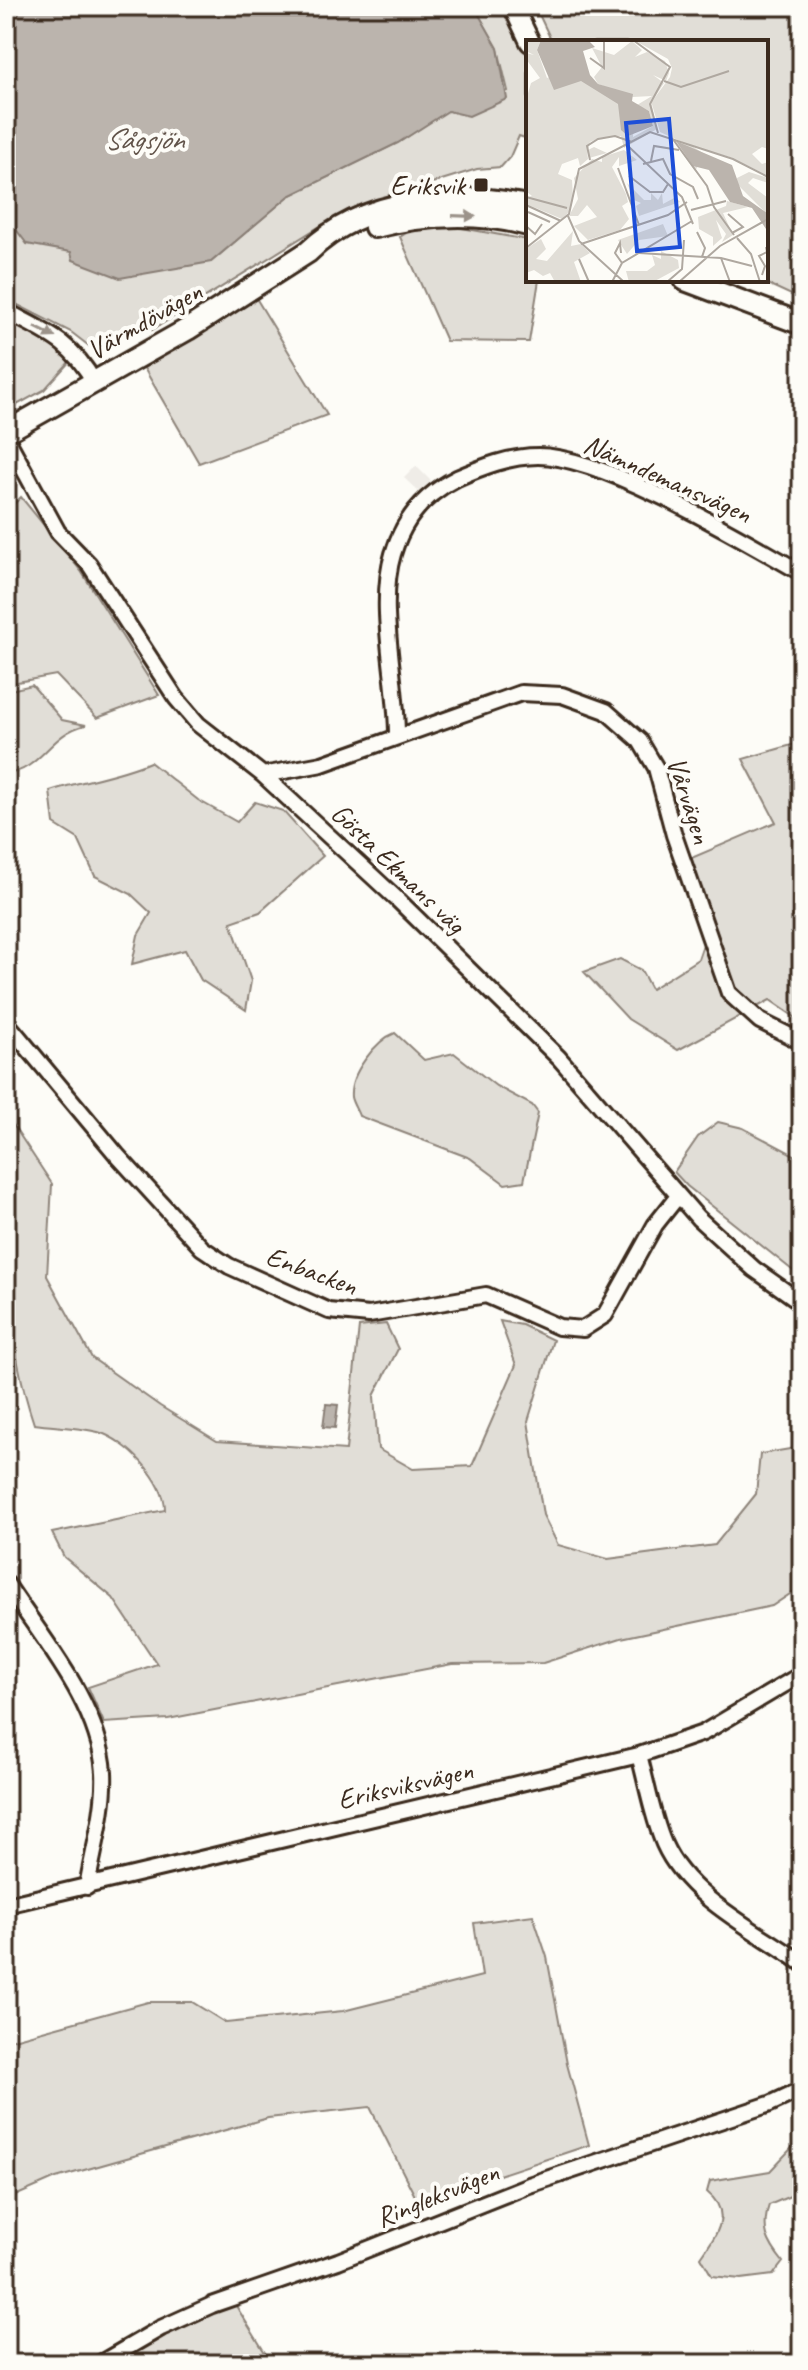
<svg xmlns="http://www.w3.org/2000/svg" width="808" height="2370" viewBox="0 0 808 2370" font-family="Caveat,sans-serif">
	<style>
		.built { fill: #efece7 }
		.green { fill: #e1ded7; stroke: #8e847a; stroke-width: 2 }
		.water { fill: #bbb4ad; stroke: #887d74; stroke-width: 2 }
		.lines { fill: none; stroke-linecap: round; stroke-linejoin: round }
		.minor-casing { stroke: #3b2a1e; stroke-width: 20 }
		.tertiary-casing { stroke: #3b2a1e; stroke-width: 24 }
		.secondary-casing { stroke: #3b2a1e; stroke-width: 26 }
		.minor { stroke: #fdfcf7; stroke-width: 14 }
		.tertiary { stroke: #fdfcf7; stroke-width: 18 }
		.secondary { stroke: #fdfcf7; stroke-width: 20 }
		.oneway { fill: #9c938a }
		.poi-dot { fill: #3b2a1e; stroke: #fdfcf7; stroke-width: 3 }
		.labels { text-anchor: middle; stroke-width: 8; stroke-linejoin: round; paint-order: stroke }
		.poi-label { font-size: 28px; fill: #3b2a1e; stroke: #fdfcf7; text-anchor: end }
		.street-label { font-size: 28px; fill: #3b2a1e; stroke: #fdfcf7 }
		.water-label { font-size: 30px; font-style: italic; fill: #615349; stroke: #fdfcf7 }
		.inset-road { fill: none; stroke: #afa8a0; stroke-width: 2 }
		.view { fill: #1d4ed8; fill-opacity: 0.15; stroke: #1d4ed8; stroke-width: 4 }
		.inset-edge { fill: none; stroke: #3b2a1e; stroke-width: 4 }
	</style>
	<rect width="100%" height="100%" fill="#fdfcf7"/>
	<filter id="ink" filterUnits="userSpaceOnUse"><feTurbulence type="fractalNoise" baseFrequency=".0125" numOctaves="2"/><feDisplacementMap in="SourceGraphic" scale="16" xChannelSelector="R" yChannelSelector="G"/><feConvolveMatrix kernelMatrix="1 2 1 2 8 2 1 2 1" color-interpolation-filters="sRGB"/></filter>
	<g filter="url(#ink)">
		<path class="built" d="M416 466 431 481 419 492 404 478Z"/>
		<path class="green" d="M6 6 60 250 211 262 289 196 398 143 448 110 508 91 498 49 474 6H503L528 57V139L519 136 510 157 501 167 477 169 374 201 322 225 152 330 114 334 96 339 89 346 71 332 6 299Z
			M535 6H802V300L759 280H766V42H552Z
			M440 224 528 240V280H539L529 342 446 341 400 237 414 228Z
			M256 298 327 415 199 463 144 368Z
			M6 319 57 346 72 359 44 390 6 411Z
			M21 497 81 571 159 695 97 718 56 675 6 684V512Z
			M32 685 62 720 86 725C49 733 42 770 6 774V691Z
			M802 742V1022L770 1000 678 1050 628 1019 584 972 620 959 641 970 651 989 698 959 710 924 689 859 776 822 743 759Z
			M150 762 198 800 237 822 255 802 283 811 323 856 260 912 231 922 251 981 246 1010 201 980 185 950 132 964 138 935 151 913 131 894 95 876 78 839 54 824 50 791C84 780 117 776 150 762Z
			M395 1033 424 1060 454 1053 496 1086 532 1105 538 1113 524 1181 505 1184 470 1158 359 1116C357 1110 352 1103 351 1097 349 1075 376 1040 395 1033Z
			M6 1114 52 1184 47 1276 92 1358 160 1406 217 1441 346 1450 359 1327 386 1324 398 1349 374 1396 378 1449 413 1469 472 1466 516 1365 500 1321 522 1325 553 1340 528 1421 543 1515 558 1545 608 1559 715 1545 756 1494 760 1454 802 1447V1586L772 1606 621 1638 543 1663 452 1664 168 1719 104 1723 88 1687 157 1664 113 1598 64 1557 52 1533 165 1510C165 1481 127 1440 98 1432 77 1427 55 1427 34 1424 0 1324 6 1218 6 1114Z
			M718 1122 743 1128 802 1159V1278L687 1186 674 1172 698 1137Z
			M533 1915 547 1957 567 2064 589 2145 418 2202 370 2107 268 2118 56 2178 6 2200V2041L148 2002H192L226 2023 343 2011 482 1976 474 1923Z
			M802 2137V2191L769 2205C761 2230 767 2242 783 2262L773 2275 741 2279 712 2276 701 2257C717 2234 733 2213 707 2192L710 2181 770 2171Z
			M233 2301 272 2364H111L162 2333Z"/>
		<path class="water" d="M6 6H474L498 48 507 99 469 116 448 111 398 143 289 196 211 262 120 278 73 260 71 252 27 244 6 216Z
			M326 1404 338 1405 335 1428 323 1427Z"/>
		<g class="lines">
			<defs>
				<path id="minor" d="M6 311C47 333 71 341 94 382
					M6 437 58 532 89 564 176 698 198 724 263 775 398 900 559 1058 698 1218 754 1269 802 1303
					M397 735C397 678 377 607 393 554 403 520 425 494 457 478 482 467 510 456 538 456 604 456 742 539 802 573
					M263 775 322 764 521 693 562 695 606 711 640 741 656 768 674 835 729 993 760 1021 802 1042
					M6 1022 117 1155 202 1248 229 1266 329 1311 369 1315 486 1295 559 1327 583 1329 605 1315 655 1225 678 1196
					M6 1583C42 1639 99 1703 104 1772 106 1808 93 1851 87 1887
					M639 1755C647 1784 652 1816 664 1844 688 1898 756 1930 802 1963
					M6 1905 639 1755 703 1733 802 1674
					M99 2364 161 2328 212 2305 338 2261 529 2185 770 2104 802 2089"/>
				<path id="tertiary" d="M513 6 530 42"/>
				<path id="secondary" d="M375 227C426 214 477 211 528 225
					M685 280 802 324
					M6 432 188 329 308 252C364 197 455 191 528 206"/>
			</defs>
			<use href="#minor" class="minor-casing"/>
			<use href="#tertiary" class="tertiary-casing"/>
			<use href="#secondary" class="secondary-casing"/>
			<use href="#minor" class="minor"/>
			<use href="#tertiary" class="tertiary"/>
			<use href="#secondary" class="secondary"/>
		</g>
		<defs><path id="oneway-solid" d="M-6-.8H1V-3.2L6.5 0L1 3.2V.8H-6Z" transform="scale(2)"/></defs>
		<g class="oneway">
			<use href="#oneway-solid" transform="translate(464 216) rotate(2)"/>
			<use href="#oneway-solid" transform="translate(45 332) rotate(27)"/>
		</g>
	</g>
	<rect class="poi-dot" x="473" y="177" width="16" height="16" rx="4"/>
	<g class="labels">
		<g class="poi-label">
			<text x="465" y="195">Eriksvik</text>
		</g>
		<g class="street-label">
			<text transform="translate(144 320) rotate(-30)" y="10">Värmdövägen</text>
			<text transform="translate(668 478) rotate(24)" y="10">Nämndemansvägen</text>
			<text transform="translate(690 800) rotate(72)" y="10">Vårvägen</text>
			<text transform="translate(399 868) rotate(44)" y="10">Gösta Ekmans väg</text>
			<text transform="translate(312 1270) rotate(20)" y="10">Enbacken</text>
			<text transform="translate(405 1784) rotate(-13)" y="10">Eriksviksvägen</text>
			<text transform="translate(437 2194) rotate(-22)" y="10">Ringleksvägen</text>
		</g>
		<g class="water-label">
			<text x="144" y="149">Sågsjön</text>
		</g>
	</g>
	<g transform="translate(526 40)">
		<rect width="242" height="242" fill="#fdfcf7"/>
		<path d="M0 0H15L11 10 21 38 47 28 98 61 108 80 107 97 127 86 123 71 111 65 126 56 107 57 72 44 68 37 76 27 66 8 88 15 106 1 116 10 109 17 121 12 139 21 143 33 140 41 127 35 138 43 127 60 144 37 146 28 142 19 108 0H242V109L236 107 226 114 236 124 242 122V136L207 118 166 106 183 117 150 101 172 126 169 131 147 100 165 106 134 92 125 61 131 89 98 108 95 96 73 98 64 102 62 110 68 107 81 113 63 118 61 110 62 119 54 126 52 118 36 124 32 134 46 140 47 158 44 171 36 179 0 164V157L6 156 0 151V60L5 43 14 38 0 19V13L8 15 0 11ZM98 110 111 120 93 126V117L86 127 100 154 102 162 96 166 103 179 94 190 62 200 48 186 71 177 61 165 52 176H43L52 159 48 138 66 119 76 122V117ZM223 132 242 138V143L227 138 222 143 242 158V175L211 144V138ZM101 143 118 160H125V153L132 160 136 153 137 164 150 157 154 162 113 176 110 166 115 163 108 160ZM201 161 222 167 197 173 207 195 196 202 200 194 190 180 196 198 187 206V197L173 189 172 177 200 166ZM137 184 142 196 113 200 101 214 92 200ZM47 191 45 206 55 204 64 213 48 222 55 242H29L24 233 17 236 8 230 0 233V209L15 199 20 209 10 219 21 221ZM135 211 152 220 153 228 127 242H103L100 231H121L129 225 126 215 135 219Z" fill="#e1ded7"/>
		<path d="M15 0H62L69 7 57 11 64 35 72 44 107 54 106 61 123 71 127 86 102 96 95 90 92 64 55 41 28 50 11 10ZM150 101 206 125 217 156 241 173 242 192 226 168 204 162 183 130 167 126Z" fill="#bbb4ad"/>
		<path class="inset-road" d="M107 0 144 27 124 64 132 93M64 18 78 28V0M138 41 155 47 203 31M146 98 181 146 188 167 208 195M102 106 156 157 167 184M64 120 61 106 72 99 89 96 106 102M125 121 128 106 153 110M117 124 137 119 144 134 167 147 172 159M92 128 113 185M103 136 124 152H137L142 144M0 157 41 168M0 165 35 181M165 170 200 161M2 172 24 182M202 174 217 187 206 193M42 176 53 201 98 242M0 186 9 194 16 184M171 192 179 208 176 217M211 198 225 214 234 242M55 204 142 175 161 162M0 208 43 174 53 129 124 92 207 119 242 137M95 213 94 203 89 213 96 223M113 213 195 218 226 226M195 218 204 242M53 219 63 242M236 235 239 226 233 216 241 212 240 207M86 242 96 223 166 181M141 242 156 229 158 200M153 242 194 206 242 179"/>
		<path class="view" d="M143 79 154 207 111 211 100 83Z"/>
		<rect width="242" height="242" class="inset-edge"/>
	</g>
	<rect width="808" height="2370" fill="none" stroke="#fdfcf7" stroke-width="32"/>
	<rect x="16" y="16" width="776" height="2338" fill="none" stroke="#3b2a1e" stroke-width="3" filter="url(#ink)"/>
</svg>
